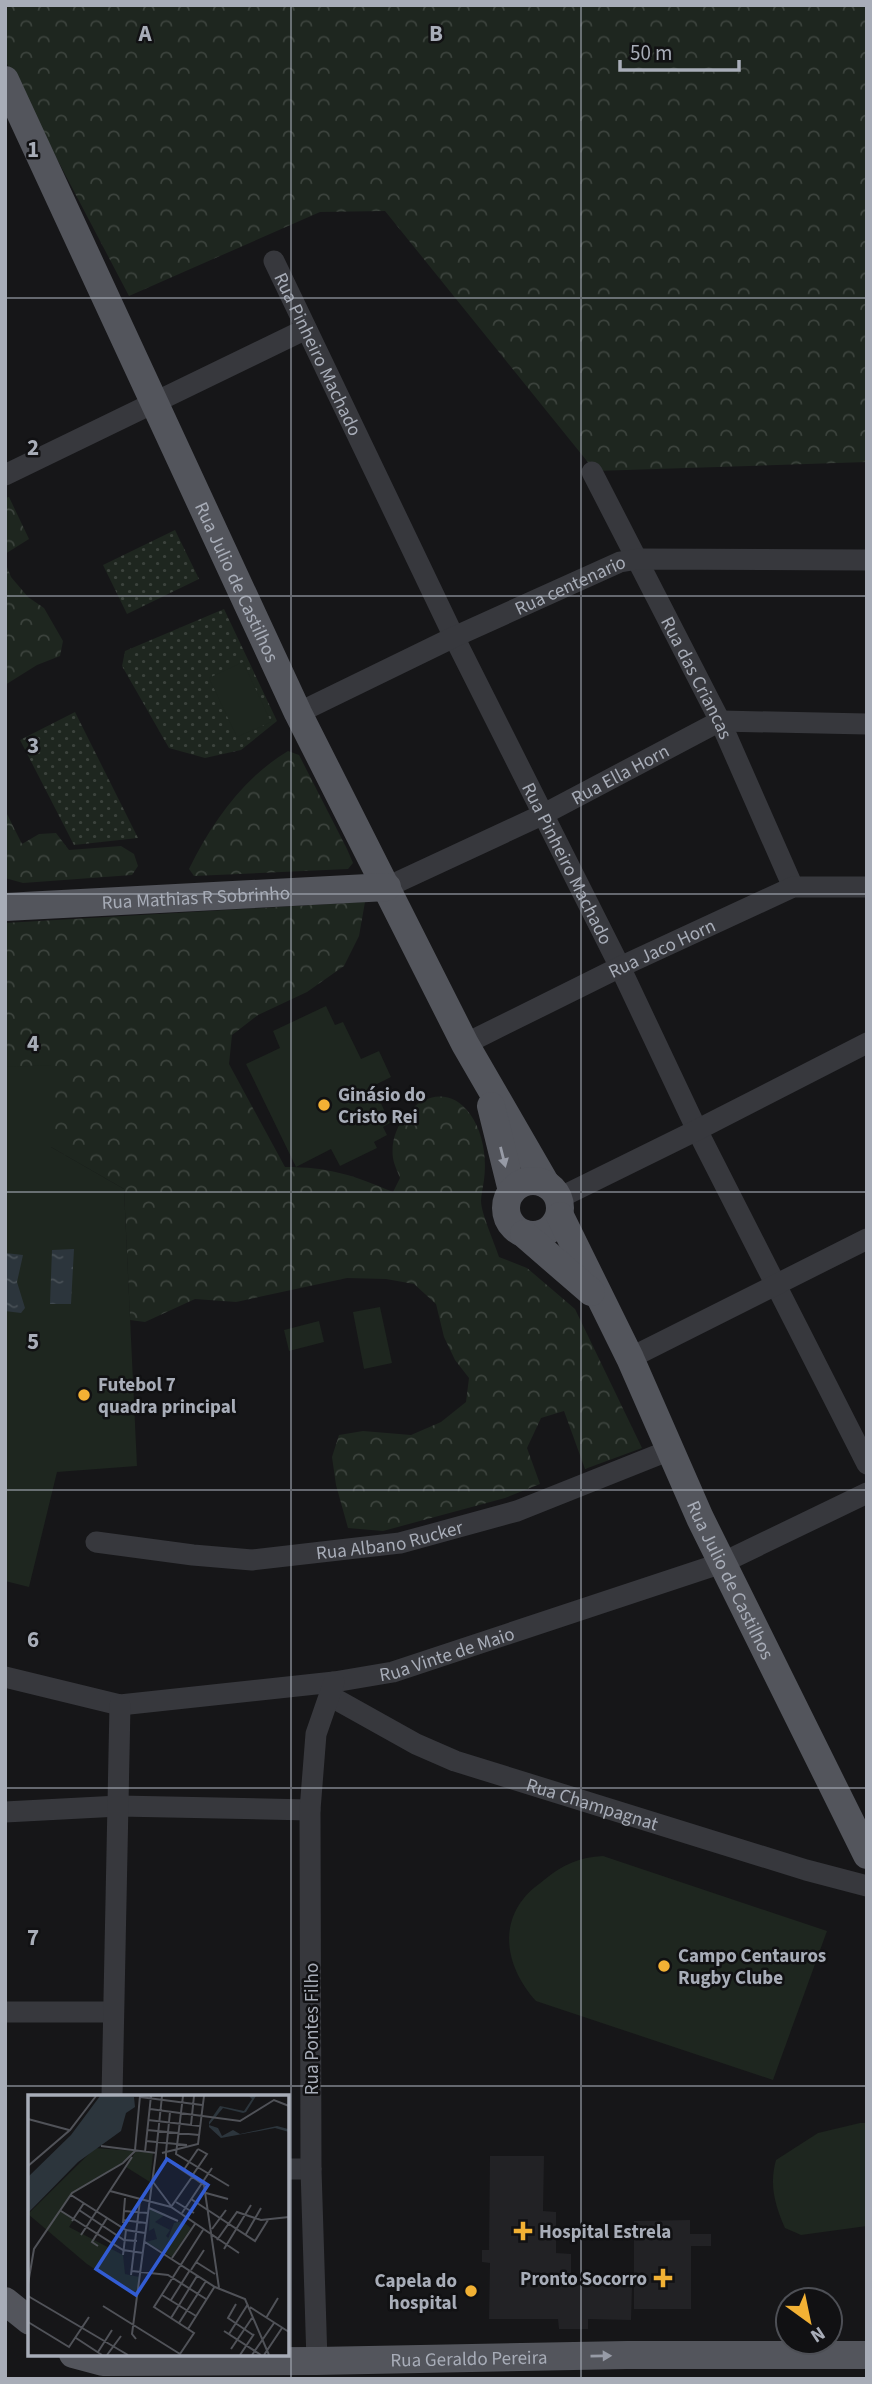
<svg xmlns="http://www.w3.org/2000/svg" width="872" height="2384" viewBox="0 0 872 2384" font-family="'Source Sans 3',sans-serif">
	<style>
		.built { fill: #222225 }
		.forest { fill: url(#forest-crowns) }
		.park { fill: url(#park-dots) }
		.pitch { fill: #1e261f }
		.water { fill: url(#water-ripples) }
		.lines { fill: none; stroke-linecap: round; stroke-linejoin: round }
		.minor { stroke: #37383d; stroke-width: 21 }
		.major { stroke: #53555c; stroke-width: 28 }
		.oneway { fill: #979ba6 }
		.grid { fill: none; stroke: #a8adb8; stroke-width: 2; stroke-opacity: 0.55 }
		.poi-dot { fill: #f2b134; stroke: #111113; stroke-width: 2.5 }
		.labels { text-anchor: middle; stroke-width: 5; stroke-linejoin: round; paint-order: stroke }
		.street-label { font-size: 19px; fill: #a8adb8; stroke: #111113 }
		.poi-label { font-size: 19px; font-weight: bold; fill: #a8adb8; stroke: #111113; text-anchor: start }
		.inset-road { fill: none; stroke: #505258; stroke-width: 2 }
		.view { fill: #325cd3; fill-opacity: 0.15; stroke: #325cd3; stroke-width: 3.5 }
		.inset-edge { fill: none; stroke: #a8adb8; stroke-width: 3.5 }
		.grid-label { font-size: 23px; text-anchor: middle; font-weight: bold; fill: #a8adb8; stroke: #111113; stroke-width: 5; stroke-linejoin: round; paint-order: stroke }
	</style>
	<defs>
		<pattern id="forest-crowns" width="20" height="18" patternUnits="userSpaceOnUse" patternTransform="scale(1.75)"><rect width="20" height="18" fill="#1e261f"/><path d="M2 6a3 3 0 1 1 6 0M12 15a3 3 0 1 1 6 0" fill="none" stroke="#3c433d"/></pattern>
		<pattern id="park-dots" width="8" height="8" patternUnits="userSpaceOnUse" patternTransform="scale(1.75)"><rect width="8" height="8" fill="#1e261f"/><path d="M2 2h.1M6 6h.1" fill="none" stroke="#3c433d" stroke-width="1.8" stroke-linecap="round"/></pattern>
		<pattern id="water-ripples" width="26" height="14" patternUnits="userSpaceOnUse" patternTransform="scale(1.75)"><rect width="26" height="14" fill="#2c353c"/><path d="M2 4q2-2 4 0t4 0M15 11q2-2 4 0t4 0" fill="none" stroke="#485056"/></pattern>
	</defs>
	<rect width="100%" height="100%" fill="#161618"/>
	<path class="built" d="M490 2156H544L543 2211 556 2212V2253L571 2254V2285L632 2286 631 2320 588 2319V2329H559L558 2319H489L490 2263 482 2262V2250H489Z
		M690 2220V2234H711V2246H691V2309H634V2221Z"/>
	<path class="forest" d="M5 5H867V462L595 471 385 211 320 212 129 296 5 60Z
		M9 497 29 539 5 554V498Z
		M5 562 11 577 28 597 44 608 63 641 60 656 37 665 5 685Z
		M288 751 299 755 347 849 353 863 348 869 194 876 189 869C212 822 243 778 288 751Z
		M5 810 22 844 39 834 56 833 69 850 121 846 134 854 138 866 132 875 23 883 5 878Z
		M365 902 359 936 344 966 307 992 258 1015 232 1035 229 1064 285 1167C329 1167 353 1175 393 1192L400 1178C398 1172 394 1165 393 1158 387 1116 439 1071 470 1114 483 1132 487 1158 484 1180 483 1187 481 1195 481 1201 481 1213 495 1244 499 1257L527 1268 575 1309 642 1448 585 1469 564 1411 541 1418 527 1448 540 1484 505 1498 383 1531 348 1528 336 1485 332 1457 339 1435 363 1431 411 1435 441 1422 466 1402 469 1378 455 1360 444 1337 436 1304 414 1284 386 1279 347 1278 236 1302 195 1299 145 1322 130 1320 124 1189 51 1147 5 1067V923Z"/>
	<path class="park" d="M175 530 199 579 127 614 103 565Z
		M224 609 277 721 241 750 205 758 169 748 122 666 125 651Z
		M75 712 138 838 74 845 20 740Z"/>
	<path class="pitch" d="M243 662 271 722 237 737 209 678Z
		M326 1006 335 1025 343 1022 361 1059 379 1051 391 1077 373 1086 390 1123 383 1127 387 1135 374 1142 377 1148 340 1166 331 1149 296 1167 246 1064 280 1048 273 1031Z
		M51 1065V1147L124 1189 137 1466 57 1472 29 1587 5 1581V1067Z
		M380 1307 392 1363 364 1369 353 1312Z
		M319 1321 324 1342 289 1351 284 1330Z
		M603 1856 827 1931 773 2080 536 2001C510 1972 497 1931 524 1898 529 1891 538 1885 544 1880 562 1865 580 1857 603 1856Z
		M860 2123H867V2226L801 2235 785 2228C775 2205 769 2185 776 2160L818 2133Z"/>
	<path class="water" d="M74 1249 71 1304H50L52 1250Z
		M5 1253 23 1255 17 1282 25 1308 21 1313 5 1311Z"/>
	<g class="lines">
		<g class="minor">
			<path id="s1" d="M274 261 454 637 620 967 697 1130 867 1464"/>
			<path id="s2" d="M592 472 720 721 793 887"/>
			<path d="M5 475 306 329"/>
			<path id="s3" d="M298 713 454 637 620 562 638 559 867 560"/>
			<path id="s4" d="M387 887 544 814 720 721 867 724"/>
			<path id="s5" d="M465 1044 620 967 793 887H867"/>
			<path d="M559 1198 697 1130 867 1043"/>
			<path d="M630 1358 867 1239"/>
			<path id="s6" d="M96 1542 193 1555 252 1560 400 1543 517 1511 670 1450"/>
			<path id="s7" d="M5 1677 120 1705 334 1682 393 1672 722 1563 867 1493"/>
			<path id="s8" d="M330 1696 416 1744 455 1761 806 1870 867 1886"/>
			<path d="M5 1812 119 1806 310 1810"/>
			<path d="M5 2012H113"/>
			<path d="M112 2097 120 1705"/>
			<path d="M287 2169H311"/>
			<path d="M317 2361 311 2169 310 1810 316 1734 334 1682"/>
		</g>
		<g class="major">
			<path id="s9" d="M5 80 298 713 465 1044 546 1184"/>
			<path id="s10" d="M5 907 387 887"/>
			<path d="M491 1106 512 1191"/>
			<circle cx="533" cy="1208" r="27"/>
			<path id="s11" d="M560 1216 630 1358 700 1518 867 1855"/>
			<path d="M524 1234 591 1292"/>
			<path d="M5 2301 30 2321"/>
			<path id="s12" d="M73 2354 103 2362 317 2361 627 2355H867"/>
		</g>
	</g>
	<defs><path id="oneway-solid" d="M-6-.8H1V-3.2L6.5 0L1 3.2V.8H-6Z" transform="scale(1.75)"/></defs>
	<g class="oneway">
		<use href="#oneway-solid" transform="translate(503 1157) rotate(76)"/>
		<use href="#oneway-solid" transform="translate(601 2356) rotate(-1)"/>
	</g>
	<path class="grid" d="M291 5V2379M581 5V2379M5 298H867M5 596H867M5 894H867M5 1192H867M5 1490H867M5 1788H867M5 2086H867"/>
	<g class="poi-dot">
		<circle cx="324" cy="1105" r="7"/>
		<circle cx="84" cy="1395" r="7"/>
		<circle cx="664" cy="1966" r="7"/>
		<path d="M519.5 2220.5h7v7h7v7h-7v7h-7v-7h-7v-7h7z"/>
		<path d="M659.5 2267.5h7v7h7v7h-7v7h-7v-7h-7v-7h7z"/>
		<circle cx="471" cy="2291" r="7"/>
	</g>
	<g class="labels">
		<g class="street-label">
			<text dy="7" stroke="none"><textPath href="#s1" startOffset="103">Rua Pinheiro Machado</textPath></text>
			<text dy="7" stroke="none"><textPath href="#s9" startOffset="553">Rua Julio de Castilhos</textPath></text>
			<text dy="7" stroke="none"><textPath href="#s3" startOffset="301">Rua centenario</textPath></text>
			<text dy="7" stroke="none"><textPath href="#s2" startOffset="231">Rua das Criancas</textPath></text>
			<text dy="7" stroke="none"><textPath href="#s4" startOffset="259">Rua Ella Horn</textPath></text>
			<text dy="7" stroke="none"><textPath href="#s1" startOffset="670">Rua Pinheiro Machado</textPath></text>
			<text dy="7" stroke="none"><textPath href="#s10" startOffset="191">Rua Mathias R Sobrinho</textPath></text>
			<text dy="7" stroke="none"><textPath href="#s5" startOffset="219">Rua Jaco Horn</textPath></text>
			<text dy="7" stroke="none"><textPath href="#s6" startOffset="296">Rua Albano Rucker</textPath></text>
			<text dy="7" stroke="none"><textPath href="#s11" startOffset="402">Rua Julio de Castilhos</textPath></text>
			<text dy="7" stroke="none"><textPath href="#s7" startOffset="450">Rua Vinte de Maio</textPath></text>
			<text dy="7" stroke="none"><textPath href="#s8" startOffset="285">Rua Champagnat</textPath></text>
			<text transform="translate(311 2029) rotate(-90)" y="7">Rua Pontes Filho</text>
			<text dy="7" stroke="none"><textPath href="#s12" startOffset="397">Rua Geraldo Pereira</textPath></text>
		</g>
		<g class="poi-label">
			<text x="338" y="1101">Ginásio do<tspan x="338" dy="22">Cristo Rei</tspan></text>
			<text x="98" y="1391">Futebol 7<tspan x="98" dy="22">quadra principal</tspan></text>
			<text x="678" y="1962">Campo Centauros<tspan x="678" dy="22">Rugby Clube</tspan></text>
			<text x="539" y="2238">Hospital Estrela</text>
			<text x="647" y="2285" text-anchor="end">Pronto Socorro</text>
			<text x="457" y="2287" text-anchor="end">Capela do<tspan x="457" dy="22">hospital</tspan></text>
		</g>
	</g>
	<g transform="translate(28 2095)">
		<rect width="261" height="261" fill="#161618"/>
		<path d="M67 53 107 56 95 68 43 100 33 115 46 124 41 132 95 160 97 179 111 182 109 202 59 169 0 119ZM122 114 138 119 127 127 142 135 138 141 150 152 144 162 118 147 129 144 126 133 121 136Z" fill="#1e261f"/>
		<path d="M108 56 125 58 122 87 98 72Z" fill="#1e261f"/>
		<path d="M154 126 163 133 150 152 138 149 146 128Z" fill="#1e261f"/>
		<path d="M72 1 106 2 107 12 98 18 93 36 50 67 0 118V82L43 40ZM221 1H247H228L218 17 215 18 195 13 181 30 190 33 194 41 205 35 212 39 249 31 260 34 261 37 247 33 193 43 181 32V27L192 11 216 16 224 4Z" fill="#2c353c"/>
		<path class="inset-road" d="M155 1 148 59 201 91M112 2 174 10M122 14 212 26 246 5 261 11M0 24 41 35M120 25 172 31M163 30 166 1M119 35 171 40M118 46 159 50M73 51 128 58 134 1M107 55 112 1M117 57 123 1M138 57 142 17M138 57V64L176 90 191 193M134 58 170 49 176 1M0 71 42 35 68 1M155 76 170 54M164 81 179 59 170 54M125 87 143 111M82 96 143 112 211 158M178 98 200 104M43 100 98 135 117 138M163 104 227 146 240 125M148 107 166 118M143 112 164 82M121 113 150 126M51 115 96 145 109 146M33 116 95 155 115 158M96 116 120 118M154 118 184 73M95 125 118 128M44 126 56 108M95 128 97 103M184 134 198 115M218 139 233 113M53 140 104 62M189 145 209 117 233 125 261 122M117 147 187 192 217 204 241 260M70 151 64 147 79 123M196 154 223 110M95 160 98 135M144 163 167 129M168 167 187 179M163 175 176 155M104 176 140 180 178 204M103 180 112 105M0 189 6 154 44 98 95 68 107 56M134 200 168 221M0 201 100 260M143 205 162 175M208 209 200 223 225 240M75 211 152 259 166 238 126 212 175 135M222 212 261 237M143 223 169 181M238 223 250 203M0 227 41 252 61 222M151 228 178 186M160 234 187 191M196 236 233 260M201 239 220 209M48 243 74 260M108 244 104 239 128 58M203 254 224 223M70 257 84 235M79 260 93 241M212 260 226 239M224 260 246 228M236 260 254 233"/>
		<path class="view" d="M139 64 180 90 108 200 68 174Z"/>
		<rect width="261" height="261" class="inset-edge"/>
	</g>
	<g class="grid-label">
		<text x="145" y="41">A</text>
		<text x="436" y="41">B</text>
		<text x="33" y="157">1</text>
		<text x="33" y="455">2</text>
		<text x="33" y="753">3</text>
		<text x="33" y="1051">4</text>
		<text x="33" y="1349">5</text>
		<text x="33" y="1647">6</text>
		<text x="33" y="1945">7</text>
	</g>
	<rect width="872" height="2384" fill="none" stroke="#a8adb8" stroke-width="14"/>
	<g transform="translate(809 2321) rotate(147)"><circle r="33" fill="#111113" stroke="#4d4f55" stroke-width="2"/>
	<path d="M0-5L12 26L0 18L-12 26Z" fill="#f2b134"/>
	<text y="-10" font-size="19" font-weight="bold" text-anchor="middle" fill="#a8adb8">N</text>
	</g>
	<path d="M620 60v10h119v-10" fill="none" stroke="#a8adb8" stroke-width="3.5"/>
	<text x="630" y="60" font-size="21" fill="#a8adb8" stroke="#111113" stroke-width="5" paint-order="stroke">50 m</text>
</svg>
